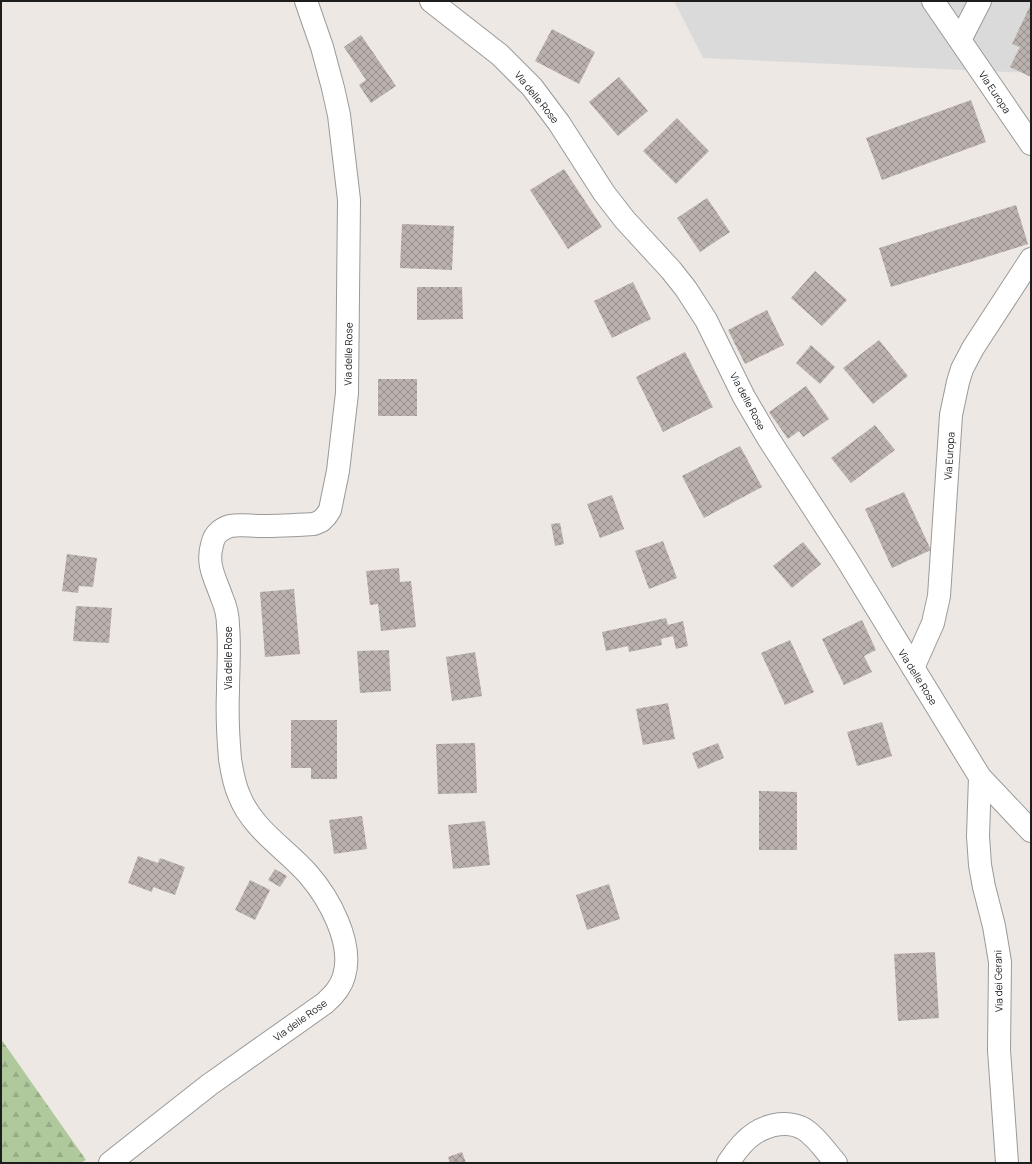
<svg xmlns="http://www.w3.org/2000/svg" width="1032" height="1164" viewBox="0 0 1032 1164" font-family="Manrope,sans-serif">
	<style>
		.residential { fill: #dbdada }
		.forest { fill: url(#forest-firs) }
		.building { fill: url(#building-cross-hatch) }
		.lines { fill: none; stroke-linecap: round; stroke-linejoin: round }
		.minor-casing { stroke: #9a9a9a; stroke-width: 24 }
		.minor { stroke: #fff; stroke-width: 22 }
		.labels { text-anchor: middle; stroke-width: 3.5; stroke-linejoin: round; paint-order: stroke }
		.street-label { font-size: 10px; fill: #1d1d1d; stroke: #fff }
	</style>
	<defs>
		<pattern id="forest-firs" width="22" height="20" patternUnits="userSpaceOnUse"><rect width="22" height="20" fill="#b0c99c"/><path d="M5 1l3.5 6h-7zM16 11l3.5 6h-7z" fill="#97ac86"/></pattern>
		<pattern id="building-cross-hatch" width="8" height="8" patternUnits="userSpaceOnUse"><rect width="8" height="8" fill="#bab1ad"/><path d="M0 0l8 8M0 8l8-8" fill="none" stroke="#978f8c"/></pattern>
	</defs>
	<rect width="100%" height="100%" fill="#ede8e4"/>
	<path class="residential" d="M674 1H1031V73L703 58Z"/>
	<path class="forest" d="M1 1039 86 1160 80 1163H1Z"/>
	<path class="building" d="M1031 4V77L1010 67 1020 47 1012 44Z
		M552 29 595 52 579 84 535 61Z
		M361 35 396 86 371 103 359 85 366 80 344 47Z
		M619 77 648 111 618 136 589 102Z
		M971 100 986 142 882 180 866 138Z
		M677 118 709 151 676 184 643 151Z
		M564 169 602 227 568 249 530 190Z
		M707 198 730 232 700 252 677 218Z
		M1016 205 1028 244 891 287 879 248Z
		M402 224 454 226 452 270 400 268Z
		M815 271 847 300 822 326 791 298Z
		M633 282 651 319 612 338 594 301Z
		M417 287H462L463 319 417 320Z
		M767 310 784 345 745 364 728 330Z
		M879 340 908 376 873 404 843 368Z
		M811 345 835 367 820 384 796 363Z
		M685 352 713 407 663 432 636 377Z
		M378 379H417V416H378Z
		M806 386 829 419 803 437 799 431 788 439 769 412Z
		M875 425 895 450 851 483 831 458Z
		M740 446 762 487 704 518 682 476Z
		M904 492 931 550 892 568 865 509Z
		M612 495 624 529 600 538 587 504Z
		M560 523 564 544 555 546 551 524Z
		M663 541 677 578 649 589 635 551Z
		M803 542 821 564 792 588 773 566Z
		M67 554 97 558 93 587 79 586 78 593 62 591Z
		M399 568 400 582 411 581 416 627 381 631 378 604 370 605 366 571Z
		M294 589 300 654 265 657 260 592Z
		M76 606 112 608 109 643 73 641Z
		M666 618 668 625 683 621 688 646 676 649 673 636 661 639 662 645 629 652 628 646 606 651 602 632Z
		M862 620 876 650 864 656 872 672 844 685 822 639Z
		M790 640 814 692 785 705 761 653Z
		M389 650 391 691 360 693 357 651Z
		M475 652 482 696 452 701 446 657Z
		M668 703 675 739 643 745 636 709Z
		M291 720H337V779H311V768H291Z
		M882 722 892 756 857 766 847 732Z
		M475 743 477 793 438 794 436 744Z
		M718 743 724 758 698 769 692 753Z
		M759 791 797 792V850H759Z
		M362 816 367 849 334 854 329 820Z
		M485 821 490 865 453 869 448 825Z
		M138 856 158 863 160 858 185 867 175 895 153 887 152 892 128 883Z
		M275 869 287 876 280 887 268 880Z
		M250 880 270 890 255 920 235 910Z
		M609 884 620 919 587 930 576 895Z
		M935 952 939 1018 898 1021 894 954Z
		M462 1152 466 1163H450L448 1157Z"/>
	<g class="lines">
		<defs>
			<path id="minor" d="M431 1 500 55 532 87 559 123 604 193 625 220 671 270 686 289 706 320 744 397 768 438 846 558 980 777 1031 831
				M933 1 1031 144
				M960 40 980 1
				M913 668 933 623 939 596 951 415 958 382 962 369 973 348 1031 259
				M980 777 978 836 980 865 984 887 994 926 1000 962 999 1050 1007 1163
				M110 1163 209 1085 325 1003C333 996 341 988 344 976 354 943 329 898 308 874 285 848 252 829 239 795 234 784 232 772 230 759 228 736 227 714 228 691 228 669 230 647 228 626 228 616 226 607 222 598 216 580 206 565 212 545 213 540 215 535 219 532 222 529 227 527 230 526 240 524 251 526 262 526 279 526 297 525 314 524L321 521 326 516 330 510 338 471 347 393 349 200 339 115 333 88 322 47 306 1
				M728 1163C735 1152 744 1140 755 1133 769 1124 789 1120 804 1129 817 1137 826 1152 836 1163"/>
		</defs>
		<use href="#minor" class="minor-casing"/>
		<use href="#minor" class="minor"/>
	</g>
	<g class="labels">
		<g class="street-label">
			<text transform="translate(995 92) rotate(56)" y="4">Via Europa</text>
			<text transform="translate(537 97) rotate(51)" y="4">Via delle Rose</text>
			<text transform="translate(348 354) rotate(-89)" y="4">Via delle Rose</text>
			<text transform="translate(748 401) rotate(62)" y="4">Via delle Rose</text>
			<text transform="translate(949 456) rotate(-86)" y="4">Via Europa</text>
			<text transform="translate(228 658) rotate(-90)" y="4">Via delle Rose</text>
			<text transform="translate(918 677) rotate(58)" y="4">Via delle Rose</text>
			<text transform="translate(998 981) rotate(-91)" y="4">Via dei Gerani</text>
			<text transform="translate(300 1020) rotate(-36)" y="4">Via delle Rose</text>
		</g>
	</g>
	<rect width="1032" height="1164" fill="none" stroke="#1d1d1d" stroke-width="4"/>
</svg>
